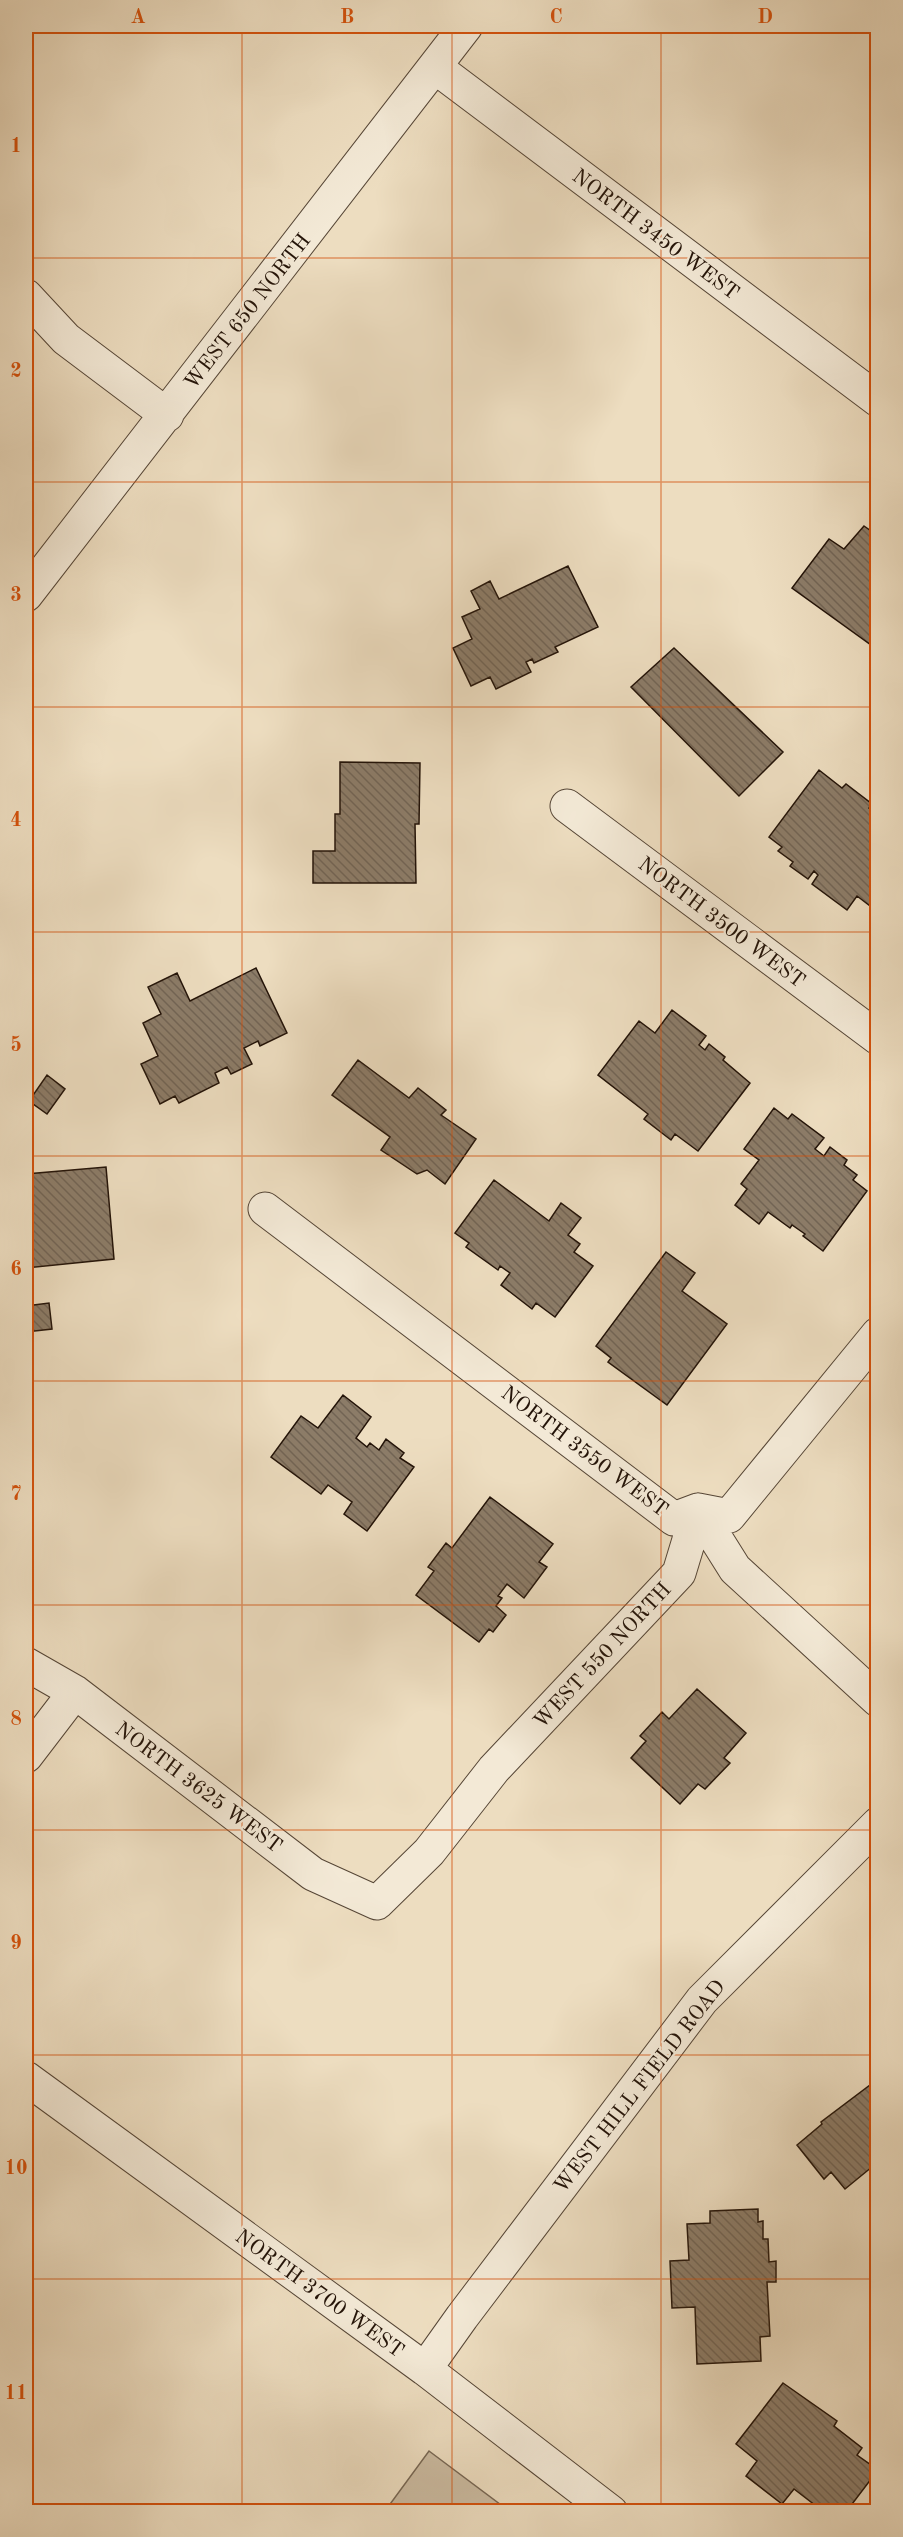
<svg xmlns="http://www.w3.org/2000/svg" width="903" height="2537" viewBox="0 0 903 2537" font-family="'Old Standard TT',serif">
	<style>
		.park { fill: #cbbba1; stroke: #776754; stroke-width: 1.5 }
		.building { fill: url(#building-back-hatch); stroke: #231308; stroke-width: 1.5 }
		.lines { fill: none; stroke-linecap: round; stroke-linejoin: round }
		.minor-casing { stroke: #564636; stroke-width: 35 }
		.minor { stroke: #f3e9d6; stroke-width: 33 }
		.grid { fill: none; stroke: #d4520c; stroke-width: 1.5; stroke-opacity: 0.55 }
		.labels { text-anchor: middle; stroke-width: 4.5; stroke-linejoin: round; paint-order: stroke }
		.street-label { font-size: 21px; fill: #231308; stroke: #f3e9d6 }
		.neatline { fill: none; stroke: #d4520c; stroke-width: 2 }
		.grid-label { font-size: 20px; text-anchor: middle; font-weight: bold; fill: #d4520c }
	</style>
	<defs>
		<pattern id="building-back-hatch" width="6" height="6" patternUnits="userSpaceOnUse" patternTransform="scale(1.5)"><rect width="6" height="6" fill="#8c7c68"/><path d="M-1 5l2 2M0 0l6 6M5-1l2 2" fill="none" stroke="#726454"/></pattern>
	</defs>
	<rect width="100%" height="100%" fill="#edddc0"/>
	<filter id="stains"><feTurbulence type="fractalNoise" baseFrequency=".00333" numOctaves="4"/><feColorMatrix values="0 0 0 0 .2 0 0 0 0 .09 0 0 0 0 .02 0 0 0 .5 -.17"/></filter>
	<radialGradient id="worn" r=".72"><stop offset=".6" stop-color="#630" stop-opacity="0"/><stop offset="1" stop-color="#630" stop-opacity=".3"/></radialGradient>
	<path class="park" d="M429 2451 509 2511H385Z"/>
	<path class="building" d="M864 526 878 536V650L792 588 829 539 844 549Z
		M568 566 598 627 555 647 558 652 534 663 532 659 526 662 531 672 496 689 490 677 471 686 453 648 472 639 462 617 480 609 471 591 490 581 499 599Z
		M674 648 783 752 739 796 631 687Z
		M340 762 420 763 419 824H415L416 883H313V851H335V814H340Z
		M819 770 842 788 846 784 872 804 869 808 878 814V904L874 909 857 896 847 910 812 884 818 875 814 871 808 879 790 866 793 862 778 851 782 847 769 837Z
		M256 968 287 1033 260 1046 258 1041 244 1048 252 1064 231 1074 227 1067 215 1073 219 1083 179 1103 175 1096 160 1104 141 1064 158 1056 143 1023 161 1014 148 987 177 973 190 1001Z
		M672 1010 706 1036 699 1045 705 1050 709 1044 725 1057 723 1060 750 1083 698 1151 675 1134 671 1140 644 1119 648 1114 598 1075 639 1021 655 1033Z
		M358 1060 409 1098 418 1088 446 1110 441 1115 476 1139 445 1184 427 1170 417 1174 381 1150 390 1137 332 1095Z
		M47 1075 65 1089 47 1114 29 1101Z
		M774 1108 788 1119 792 1114 824 1138 815 1149 824 1156 830 1147 847 1160 844 1165 857 1175 853 1180 867 1191 823 1251 803 1236 805 1234 792 1225 790 1228 768 1212 759 1224 735 1205 747 1189 741 1184 759 1160 744 1149Z
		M106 1167 114 1259 26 1268V1174Z
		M494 1180 549 1221 561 1203 581 1218 568 1235 580 1244 574 1252 593 1266 555 1317 536 1303 532 1309 501 1285 510 1273 500 1266 498 1270 466 1247 469 1243 455 1233Z
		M666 1252 695 1273 682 1291 727 1324 667 1405 608 1362 611 1358 596 1346Z
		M49 1303 52 1329 26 1332V1306Z
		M343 1395 371 1417 356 1438 367 1447 370 1443 379 1450 386 1439 404 1453 400 1458 414 1467 367 1531 344 1514 352 1502 328 1485 321 1494 271 1457 301 1416 318 1428Z
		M490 1497 553 1544 539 1562 547 1567 524 1598 507 1584 498 1596 502 1598 496 1606 506 1615 493 1632 489 1629 479 1642 416 1595 434 1571 428 1567 446 1543 452 1548Z
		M697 1689 746 1733 724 1758 730 1763 705 1789 698 1784 680 1804 631 1758 646 1741 640 1736 662 1712 669 1719Z
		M878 2079V2162L845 2189 831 2172 824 2179 797 2145 822 2124 821 2122Z
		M758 2209V2222L763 2221V2239H768L769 2262 776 2261V2282H767L770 2336 760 2337 761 2361 697 2364 695 2307 672 2308 670 2261 689 2260 687 2224 710 2223V2211Z
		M783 2383 837 2421 834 2426 862 2448 857 2455 878 2470 846 2512H824L794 2489 782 2504 746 2476 757 2461 736 2444Z"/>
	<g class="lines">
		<defs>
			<path id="minor" d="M435 67 878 400
				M26 296 66 339 167 415
				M26 595 466 26
				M567 806 878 1038
				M265 1209 674 1519 698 1510 735 1569 878 1700
				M26 1664 75 1692 313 1874 377 1903 429 1852 494 1769 679 1573 698 1510 729 1516 878 1334
				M26 1756 75 1692
				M26 2078 425 2369 611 2512
				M425 2369 462 2317 702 2000 878 1824"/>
		</defs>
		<use href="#minor" class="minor-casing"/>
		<use href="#minor" class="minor"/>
	</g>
	<path class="grid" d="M242 26V2512M452 26V2512M661 26V2512M26 258H878M26 482H878M26 707H878M26 932H878M26 1156H878M26 1381H878M26 1605H878M26 1830H878M26 2055H878M26 2279H878"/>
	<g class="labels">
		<g class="street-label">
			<text transform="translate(656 234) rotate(37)" y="7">NORTH 3450 WEST</text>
			<text transform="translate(247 311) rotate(-52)" y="7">WEST 650 NORTH</text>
			<text transform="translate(722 922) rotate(37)" y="7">NORTH 3500 WEST</text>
			<text transform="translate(585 1451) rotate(37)" y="7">NORTH 3550 WEST</text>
			<text transform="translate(602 1655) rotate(-47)" y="7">WEST 550 NORTH</text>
			<text transform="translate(199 1787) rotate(37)" y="7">NORTH 3625 WEST</text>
			<text transform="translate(639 2086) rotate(-52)" y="7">WEST HILL FIELD ROAD</text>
			<text transform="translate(320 2293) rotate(36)" y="7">NORTH 3700 WEST</text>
		</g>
	</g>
	<rect width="903" height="2537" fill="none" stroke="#edddc0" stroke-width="66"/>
	<rect x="33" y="33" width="837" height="2471" class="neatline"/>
	<g class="grid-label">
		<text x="138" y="23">A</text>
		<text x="347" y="23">B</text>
		<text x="556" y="23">C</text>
		<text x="765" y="23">D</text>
		<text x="16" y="152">1</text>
		<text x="16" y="377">2</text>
		<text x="16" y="601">3</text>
		<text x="16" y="826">4</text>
		<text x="16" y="1051">5</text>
		<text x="16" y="1275">6</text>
		<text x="16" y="1500">7</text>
		<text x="16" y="1725">8</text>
		<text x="16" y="1949">9</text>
		<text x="16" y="2174">10</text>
		<text x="16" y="2399">11</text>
	</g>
	<rect width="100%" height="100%" filter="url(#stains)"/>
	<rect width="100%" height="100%" fill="url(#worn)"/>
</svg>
